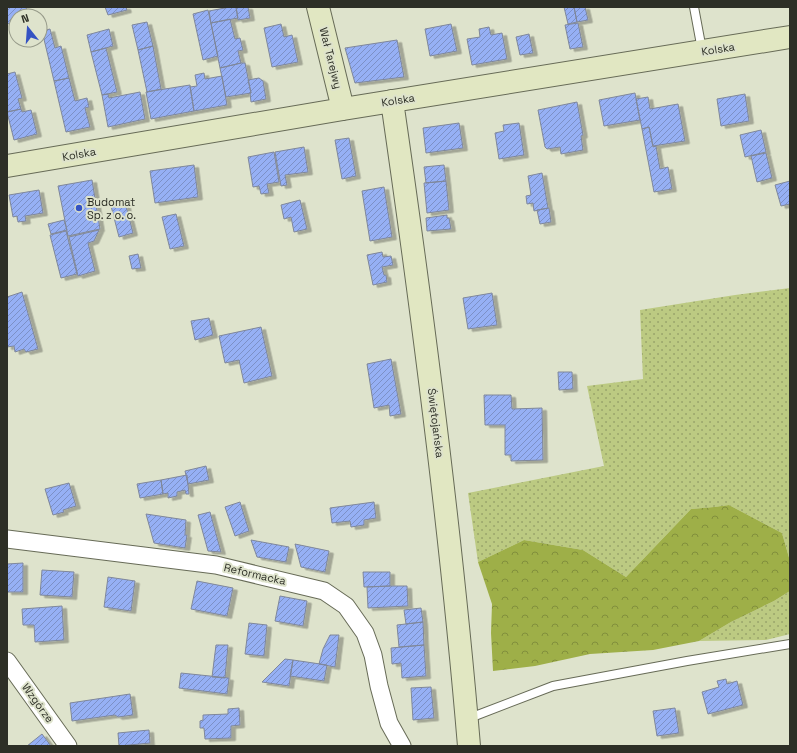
<svg xmlns="http://www.w3.org/2000/svg" width="797" height="753" viewBox="0 0 797 753" font-family="'Space Grotesk',sans-serif">
	<style>
		.grass { fill: url(#grass-dots) }
		.forest { fill: url(#forest-crowns) }
		.building { fill: url(#building-hatch); stroke: #7f879a; filter: url(#shadow) }
		.lines { fill: none; stroke-linecap: round; stroke-linejoin: round }
		.lane-casing { stroke: #676b57; stroke-width: 10 }
		.street-casing { stroke: #676b57; stroke-width: 19 }
		.secondary-casing { stroke: #676b57; stroke-width: 24 }
		.lane { stroke: #fff; stroke-width: 8 }
		.street { stroke: #fff; stroke-width: 17 }
		.secondary { stroke: #e1e7c2; stroke-width: 22 }
		.poi-dot { fill: #3452c3; stroke: #dee3cc; stroke-width: 1.5 }
		.labels { text-anchor: middle; stroke-width: 4; stroke-linejoin: round; paint-order: stroke }
		.street-label { font-size: 11px; fill: #2d2f26; stroke: #dee3cc }
		.poi-label { font-size: 11px; fill: #2d2f26; stroke: #dee3cc; text-anchor: start }
	</style>
	<defs>
		<pattern id="grass-dots" width="8" height="8" patternUnits="userSpaceOnUse"><rect width="8" height="8" fill="#bcca82"/><path d="M2 2h.1M6 6h.1" fill="none" stroke="#99a46a" stroke-width="1.8" stroke-linecap="round"/></pattern>
		<pattern id="forest-crowns" width="20" height="18" patternUnits="userSpaceOnUse"><rect width="20" height="18" fill="#9eaf48"/><path d="M2 6a3 3 0 1 1 6 0M12 15a3 3 0 1 1 6 0" fill="none" stroke="#818f3c"/></pattern>
		<pattern id="building-hatch" width="6" height="6" patternUnits="userSpaceOnUse"><rect width="6" height="6" fill="#96b0f5"/><path d="M-1 1l2-2M0 6l6-6M5 7l2-2" fill="none" stroke="#7b90c6"/></pattern>
		<filter id="shadow"><feDropShadow dx="4.5" dy="2.5" stdDeviation="0" flood-color="#0004"/></filter>
	</defs>
	<rect width="100%" height="100%" fill="#dee3cc"/>
	<path class="grass" d="M790 288V561L782 533 729 505 714 507 691 509 626 577 583 550 524 540 478 562 468 493 604 466 587 386 643 379 640 310 735 295Z
		M790 591V634L766 640 699 641 731 622 774 601Z"/>
	<path class="forest" d="M729 505 782 533 790 561V591L774 601 731 622 699 641 653 650 590 654 535 666 493 671 491 633 492 604 478 562 524 540 583 550 626 577 691 509 714 507Z"/>
	<path class="building" d="M7 7H26L28 16H16V22L7 24Z
		M105 7H126L127 10 108 15Z
		M230 7H236L238 18 211 23 209 11Z
		M236 7H248L250 18 238 20Z
		M564 7H574L577 22 568 24Z
		M574 7H585L588 20 577 22Z
		M208 10 218 56 203 60 193 14Z
		M230 19 235 39 240 38 243 50 238 51 241 63 220 68 211 23Z
		M147 22 153 46 138 50 132 25Z
		M578 23 583 47 570 49 565 25Z
		M281 24 284 37 292 35 298 62 272 67 264 28Z
		M451 24 457 51 430 56 425 29Z
		M489 27 491 35 502 33 507 59 472 65 467 39 480 37 479 29Z
		M50 29 55 48 61 46 69 78 54 81 42 31Z
		M109 29 113 46 91 52 87 35Z
		M529 34 533 53 520 55 516 37Z
		M397 40 404 77 355 83 345 48Z
		M153 46 161 89 147 92 138 50Z
		M106 48 117 92 102 95 91 52Z
		M241 63H245L251 93 226 97 220 68Z
		M15 72 22 98 18 99 21 109 7 112V74Z
		M204 73 205 79 222 76 227 105 194 111 190 87 197 86 195 75Z
		M69 78 75 101 87 98 89 107 85 108 90 127 66 132 54 81Z
		M259 78 263 81 266 99 251 102 250 93H251L248 80Z
		M190 85 194 111 151 119 146 92Z
		M140 92 145 119 108 127 102 95 108 94 109 98Z
		M635 93 640 120 604 126 599 100Z
		M745 94 749 121 721 126 717 99Z
		M648 97 650 109 678 104 685 141 653 146 649 127 642 129 636 99Z
		M577 102 583 135 581 136 583 150 561 154 560 147 547 149 545 147 538 110Z
		M21 109 22 112 31 110 37 134 14 140 7 112Z
		M459 123 463 148 426 153 423 128Z
		M519 123 524 155 499 159 495 133 504 131 503 125Z
		M649 127 653 147 656 146 660 169 668 167 672 189 654 192 642 129Z
		M761 130 766 152 745 157 740 135Z
		M349 138 356 176 342 179 335 140Z
		M304 147 308 172 285 175 287 185 281 186 275 152Z
		M274 152 279 182 267 184 269 193 261 194 259 186 253 187 248 157Z
		M766 153 772 178 757 182 751 156Z
		M194 165 198 197 155 203 150 171Z
		M444 165 446 181 426 183 424 167Z
		M542 173 548 208 534 211 533 203 527 204 526 196 531 195 528 176Z
		M92 180 100 229 68 236 58 186Z
		M446 181 449 210 427 213 424 183Z
		M790 181V204L781 206 775 185Z
		M384 187 392 237 370 241 362 191Z
		M39 190 43 213 25 216 26 221 18 222 17 216 13 217 9 195Z
		M300 200 307 229 294 232 291 217 284 219 281 205Z
		M125 202 133 233 119 237 111 206Z
		M549 208 551 222 540 224 537 210Z
		M176 214 184 246 170 249 162 217Z
		M447 215V218H449L451 229 427 231 426 218Z
		M64 220 67 230 51 234 48 224Z
		M99 230 94 241 88 243 95 271 78 276 69 237Z
		M66 231 77 274 61 278 50 235Z
		M382 252 383 257 391 256 393 265 382 267 384 275H386L387 282 373 285 367 255Z
		M138 254 141 268 132 269 129 256Z
		M22 292 38 349 26 352 24 349 15 352 14 346 7 347V297Z
		M492 293 497 325 468 329 463 298Z
		M209 318 213 335 195 340 191 321Z
		M261 327 272 376 244 383 239 360 225 363 219 336Z
		M391 359 401 414 390 416 389 405 374 408 367 364Z
		M558 372H572L573 389 559 390Z
		M484 395H511L512 409 542 408 543 460 511 461V455H505V425H485Z
		M206 466 209 480 188 484 185 471Z
		M187 475 189 494H186L185 490 177 492V496L168 498V493L163 494 161 480Z
		M161 480 163 494 140 498 137 484Z
		M69 483 76 506 63 510 64 512 53 515 45 489Z
		M240 502 249 531 235 536 225 507Z
		M374 502 376 518 364 520V525L351 527 350 521 332 523 330 508Z
		M210 512 221 552 208 551 198 515Z
		M146 514 186 520 185 535H187L185 548 154 543Z
		M251 540 289 547 286 562 257 557Z
		M295 544 329 551 325 572 301 567Z
		M23 563V592H7V564Z
		M42 570 74 572 72 597 40 595Z
		M363 572H390V586L364 587Z
		M108 577 135 581 131 611 104 607Z
		M197 581 233 588 227 616 191 609Z
		M390 586H407L408 606 368 608 367 587Z
		M280 596 307 601 303 626 275 621Z
		M62 606 64 640 35 642 34 625H23L22 609Z
		M421 608 423 622 406 624 404 610Z
		M423 622 424 645 399 647 397 625Z
		M249 623 267 625 264 656 245 654Z
		M330 635H339L335 667 319 664 323 649Z
		M216 645H228L225 678 212 677Z
		M424 645 426 676 402 678 401 663 392 664 391 648Z
		M285 659 293 660 289 686 262 682Z
		M293 660 327 665 324 681 290 676Z
		M181 673 229 678 227 694 179 688Z
		M726 679 727 684 737 681 743 705 708 714 702 692 719 687 717 681Z
		M431 687 434 718 413 720 411 688Z
		M130 694 133 715 118 717 115 715 72 721 70 703Z
		M239 708 240 725 231 726V738L205 739 204 728H200V721L203 720V715L228 714V709Z
		M675 708 679 733 657 736 653 711Z
		M149 730 150 743 119 746 118 733Z
		M42 734 51 746H27Z"/>
	<g class="lines">
		<defs>
			<path id="lane" d="M694 7 702 50
				M467 719 553 686 687 661 790 644"/>
			<path id="street" d="M7 539 216 565 324 591 346 606 365 633 373 655 379 686 389 723 402 746
				M7 661 68 746"/>
			<path id="secondary" d="M318 7 343 109
				M392 101C423 315 451 530 469 746
				M7 166 343 109 790 37"/>
		</defs>
		<use href="#lane" class="lane-casing"/>
		<use href="#street" class="street-casing"/>
		<use href="#secondary" class="secondary-casing"/>
		<use href="#lane" class="lane"/>
		<use href="#street" class="street"/>
		<use href="#secondary" class="secondary"/>
	</g>
	<circle class="poi-dot" cx="79" cy="208" r="4"/>
	<g class="labels">
		<g class="street-label">
			<text transform="translate(718 49) rotate(-9)" y="4">Kolska</text>
			<text transform="translate(331 58) rotate(76)" y="4">Wał Tarejwy</text>
			<text transform="translate(398 100) rotate(-9)" y="4">Kolska</text>
			<text transform="translate(79 154) rotate(-10)" y="4">Kolska</text>
			<text transform="translate(436 423) rotate(83)" y="4">Świętojańska</text>
			<text transform="translate(255 574) rotate(13)" y="4">Reformacka</text>
			<text transform="translate(38 703) rotate(54)" y="4">Wzgórze</text>
		</g>
		<g class="poi-label">
			<text x="87" y="206">Budomat<tspan x="87" dy="13">Sp. z o. o.</tspan></text>
		</g>
	</g>
	<rect width="797" height="753" fill="none" stroke="#2d2f26" stroke-width="16"/>
	<g transform="translate(28 28) rotate(343)"><circle r="19" fill="#dee3cc" stroke="#979b8a"/>
	<path d="M0-3L7 15L0 10L-7 15Z" fill="#3452c3"/>
	<text y="-6" font-size="11" font-weight="bold" text-anchor="middle" fill="#2d2f26">N</text>
	</g>
</svg>
